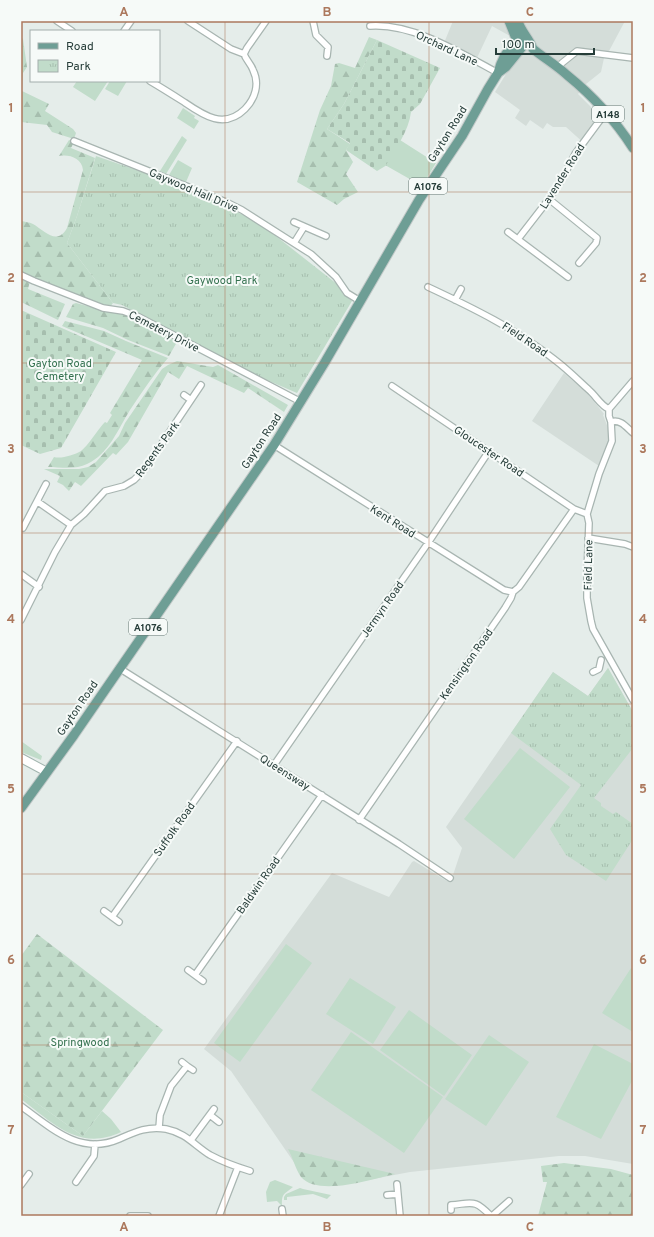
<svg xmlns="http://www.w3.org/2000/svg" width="654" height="1237" viewBox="0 0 654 1237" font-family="Overpass,sans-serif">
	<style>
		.built { fill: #d4ddd9 }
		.green { fill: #c1dcca }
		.forest { fill: url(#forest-firs) }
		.cemetery { fill: url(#cemetery-stones) }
		.park { fill: url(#park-tufts) }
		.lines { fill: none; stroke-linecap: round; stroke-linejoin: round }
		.street-casing { stroke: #a8b5b1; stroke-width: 8 }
		.secondary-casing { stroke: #a2b5af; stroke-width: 10 }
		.primary-casing { stroke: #c2c9c8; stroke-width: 11 }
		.street { stroke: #fff; stroke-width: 5.5 }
		.secondary { stroke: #fff; stroke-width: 8 }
		.primary { stroke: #6e9e95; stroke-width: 9 }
		.grid { fill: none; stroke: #ac785d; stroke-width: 1; stroke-opacity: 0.55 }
		.labels { text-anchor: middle; stroke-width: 4; stroke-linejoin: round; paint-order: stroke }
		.shield { fill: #f6faf8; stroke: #647672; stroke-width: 1 }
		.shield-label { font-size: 10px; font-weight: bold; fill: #263d39 }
		.street-label { font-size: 11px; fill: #263d39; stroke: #f6faf8 }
		.park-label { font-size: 11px; fill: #34714f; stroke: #f6faf8 }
		.neatline { fill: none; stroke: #ac785d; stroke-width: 1.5 }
		.grid-label { font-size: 13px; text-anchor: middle; font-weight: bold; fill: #ac785d }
	</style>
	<defs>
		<pattern id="forest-firs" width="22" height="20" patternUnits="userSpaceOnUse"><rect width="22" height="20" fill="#c1dcca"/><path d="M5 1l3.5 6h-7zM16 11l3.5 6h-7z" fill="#a6beae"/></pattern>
		<pattern id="cemetery-stones" width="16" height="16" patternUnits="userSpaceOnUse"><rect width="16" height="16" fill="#c1dcca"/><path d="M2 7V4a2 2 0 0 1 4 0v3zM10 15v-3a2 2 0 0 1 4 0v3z" fill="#a6beae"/></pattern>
		<pattern id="park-tufts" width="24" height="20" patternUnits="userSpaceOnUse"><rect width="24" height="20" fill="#c1dcca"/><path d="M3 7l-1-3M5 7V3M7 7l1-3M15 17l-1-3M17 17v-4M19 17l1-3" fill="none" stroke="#a6beae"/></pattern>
	</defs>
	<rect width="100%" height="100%" fill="#e5edea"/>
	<path class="built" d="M453 21H625L609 51 604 58 601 72 586 84 578 94 604 120 586 145 566 127H553L547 123 543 129 530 120 526 126 515 118 520 110 495 92 514 61 510 36 492 26 476 60 444 43Z
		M564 373 588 394 604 414 603 415 610 433V439L599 466 532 421Z
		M608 668 633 712V1164L585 1156H559L410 1172 336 1186 302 1174 231 1071 204 1049 332 873 389 897 412 862 414 861 447 881 453 875 462 848 446 827 553 672 588 696Z"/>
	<path class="green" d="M77 81H108L95 101 73 87Z
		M110 81H127L118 96 105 89Z
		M183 108 195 116 194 118 199 121 194 129 177 118Z
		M182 136 187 140 166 174 160 171Z
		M400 140 436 163 422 186 385 165Z
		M178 160 192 168 186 182 169 175Z
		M21 741 42 756 41 760 21 752Z
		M520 748 570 787 514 859 464 819Z
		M286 944 312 963 240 1062 214 1043Z
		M631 968 633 969V1032L602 1013Z
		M350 978 396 1007 373 1044 326 1014Z
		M409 1010 472 1055 444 1096 380 1050Z
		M351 1032 443 1097 404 1153 311 1090Z
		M489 1035 529 1062 486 1126 445 1099Z
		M594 1044 633 1064V1079L601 1139 556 1117Z
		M21 1092 83 1136 102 1111 111 1119 121 1132C79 1152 53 1123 21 1099Z
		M275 1180 293 1187C285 1194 281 1193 282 1206L277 1201 267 1202 266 1192 270 1182Z
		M300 1188 303 1189 331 1195 327 1199 313 1194 287 1197V1200H284V1197L286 1194Z"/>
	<path class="forest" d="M21 37 23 39 27 67 23 73 22 91 49 104 45 111 73 129 76 133 74 139 52 132 47 125 21 122Z
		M369 37 377 40 344 104 327 129 350 144 346 150 353 162 346 174 358 192 344 199 337 205 297 182 320 110 331 86 335 64 339 63 355 68Z
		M69 140 74 142 71 148 95 158 77 216 67 243 113 303 110 307H103L21 274V221C25 222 29 222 33 224 45 231 57 246 67 228L83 170C82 158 69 154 59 156Z
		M21 276 30 281 28 289 65 304 58 320 21 302Z
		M76 303 102 310 121 313 138 318 177 342 169 356 128 340 103 328 66 317 73 304Z
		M65 321 104 331 126 341 168 358C154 374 142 392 130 410 118 429 109 454 87 464 76 470 60 467 48 467L54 457C61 459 74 455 81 451 87 447 99 428 105 422L107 423 112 415 110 413 142 360 62 326Z
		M177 361 213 367 218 365 288 405 284 412 248 388 244 393 187 366 179 379 168 372 128 442 116 455 113 453 81 486 75 482 69 491 63 485 57 482 60 476 44 469H79L88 467 96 462 119 436 125 423 162 369 168 365Z
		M37 934 163 1030 83 1136 21 1092V956Z
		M288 1149 395 1174C373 1179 318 1197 301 1177 296 1170 292 1156 288 1149Z
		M564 1163 611 1169 633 1175V1216H538L547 1182H543L541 1166Z"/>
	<path class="cemetery" d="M377 40 440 68 420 104 411 112C409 131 395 149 386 165H387L377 171 346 150 350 143 327 129 344 104Z
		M21 310 116 352 61 448 40 454 21 445Z"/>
	<path class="park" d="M96 156 177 184 258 222 337 284 343 294 352 301 297 393 241 369 122 305 113 303 67 243 77 216Z
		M608 668 633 712V748L594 798 601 803V806L613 814 616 812 633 824V839L606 881 566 855 550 829 581 785 511 733 553 672 588 696Z"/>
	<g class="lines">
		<defs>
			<path id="street" d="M57 21 72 31
				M188 21 231 49 244 54
				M313 21 316 35 328 47 327 56
				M370 26C413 23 461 53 498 73
				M124 31 131 21
				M558 67 562 63 577 51 633 58
				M150 81C162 88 173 95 184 102 203 115 224 130 245 109 255 99 260 84 253 70 251 64 246 60 244 54L247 48 266 21
				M74 141 226 202 242 210 311 254 336 277 347 293 360 301
				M549 199 597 238 596 243 579 263
				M294 222 326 236
				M508 232 568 277
				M518 239 549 199 562 179 575 154 606 112
				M294 243 304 227
				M21 275 34 281 103 308 123 311 139 317 301 402
				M428 287C473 308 516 329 555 360 567 369 578 380 589 390 596 396 601 406 609 409
				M455 300 461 289
				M633 381 609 409V416L611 422 612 441 599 474 587 514 589 523 587 573V598L591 621 593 629 633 700
				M392 386 574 509 587 514
				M184 395 191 400
				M611 422C621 419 626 427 633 433
				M274 445 504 590 513 592
				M38 502 71 525
				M21 527 23 528 46 484
				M588 538 625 544 633 547
				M21 574 39 587
				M21 620 55 552 71 525 84 514 105 491 124 486 134 480 144 470 201 385
				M119 668 399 844 450 878
				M593 672 599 669 601 660
				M274 765 428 543 489 451
				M359 820 505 608 511 598 513 592 519 587 574 509
				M104 911 119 922
				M112 917 237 741
				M188 970 203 981
				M195 975 322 795
				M182 1062 187 1066
				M21 1106C51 1128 80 1156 119 1139 135 1132 147 1126 166 1129 186 1133 194 1145 210 1155 223 1162 237 1167 250 1171
				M210 1115 219 1122
				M159 1128 160 1115 171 1086 187 1066 193 1070
				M191 1140 214 1109
				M76 1182 94 1156 95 1144
				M397 1184 400 1216
				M21 1185 29 1174
				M387 1195 398 1194
				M282 1209 283 1216
				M451 1210V1205C474 1203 474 1199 491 1216
				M130 1216H148
				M219 1216 238 1167
				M492 1216 509 1201"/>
			<path id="secondary" d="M21 758 47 772"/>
			<path id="primary" d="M509 21 515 36 522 43
				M518 21C521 32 529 38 533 49 544 58 556 65 567 75 593 96 615 120 633 148
				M498 73C502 57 510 44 525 36
				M21 808 74 735 274 445 325 362 419 200 462 136 488 89 498 73 506 67 528 40"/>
		</defs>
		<use href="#street" class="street-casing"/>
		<use href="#secondary" class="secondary-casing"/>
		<use href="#primary" class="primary-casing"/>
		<use href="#street" class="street"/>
		<use href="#secondary" class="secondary"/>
		<use href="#primary" class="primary"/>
	</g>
	<path class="grid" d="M225 21V1216M429 21V1216M21 192H633M21 363H633M21 533H633M21 704H633M21 874H633M21 1045H633"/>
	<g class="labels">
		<g class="shield">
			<rect x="592" y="106" width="32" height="16" rx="3"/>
			<rect x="409" y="178" width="38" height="16" rx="3"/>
			<rect x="129" y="619" width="38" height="16" rx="3"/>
		</g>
		<g class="shield-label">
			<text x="608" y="118">A148</text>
			<text x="428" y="190">A1076</text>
			<text x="148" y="631">A1076</text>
		</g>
		<g class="street-label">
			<text transform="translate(447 48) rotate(25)" y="4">Orchard Lane</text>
			<text transform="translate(447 134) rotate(-58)" y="4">Gayton Road</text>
			<text transform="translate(562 176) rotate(-58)" y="4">Lavender Road</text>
			<text transform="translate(194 190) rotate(23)" y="4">Gaywood Hall Drive</text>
			<text transform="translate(164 331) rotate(27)" y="4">Cemetery Drive</text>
			<text transform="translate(525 339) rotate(34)" y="4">Field Road</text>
			<text transform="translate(261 441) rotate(-57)" y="4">Gayton Road</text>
			<text transform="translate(157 449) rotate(-54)" y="4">Regents Park</text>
			<text transform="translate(489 451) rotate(34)" y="4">Gloucester Road</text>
			<text transform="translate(393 521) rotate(32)" y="4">Kent Road</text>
			<text transform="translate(588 565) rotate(-89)" y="4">Field Lane</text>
			<text transform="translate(382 609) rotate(-55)" y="4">Jermyn Road</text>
			<text transform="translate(466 664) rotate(-55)" y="4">Kensington Road</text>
			<text transform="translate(77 708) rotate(-56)" y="4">Gayton Road</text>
			<text transform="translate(285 772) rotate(32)" y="4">Queensway</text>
			<text transform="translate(174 829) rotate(-55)" y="4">Suffolk Road</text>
			<text transform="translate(258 885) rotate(-55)" y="4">Baldwin Road</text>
		</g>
		<g class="park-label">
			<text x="222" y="284">Gaywood Park</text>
			<text x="60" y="367">Gayton Road<tspan x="60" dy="13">Cemetery</tspan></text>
			<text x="80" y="1046">Springwood</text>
		</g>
	</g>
	<rect width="654" height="1237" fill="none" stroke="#f6faf8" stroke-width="44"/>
	<rect x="30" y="30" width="130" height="52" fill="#f6faf8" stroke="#a3aeac"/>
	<rect x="38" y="43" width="20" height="6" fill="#6e9e95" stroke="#a3aeac"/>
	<text x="66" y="50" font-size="12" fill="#263d39">Road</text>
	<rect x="38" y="60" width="20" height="12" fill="url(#park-tufts)" stroke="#a3aeac"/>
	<text x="66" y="70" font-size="12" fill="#263d39">Park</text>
	<path d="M496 48v6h98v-6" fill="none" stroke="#263d39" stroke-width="2"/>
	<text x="502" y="48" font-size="12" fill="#263d39" stroke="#f6faf8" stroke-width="3" paint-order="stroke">100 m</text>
	<rect x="22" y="22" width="610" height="1193" class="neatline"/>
	<g class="grid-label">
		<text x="124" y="16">A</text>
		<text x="327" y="16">B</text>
		<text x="530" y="16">C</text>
		<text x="11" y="112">1</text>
		<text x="643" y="112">1</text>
		<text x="11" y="282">2</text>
		<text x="643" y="282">2</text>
		<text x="11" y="453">3</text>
		<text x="643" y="453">3</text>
		<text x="11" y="623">4</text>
		<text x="643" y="623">4</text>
		<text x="11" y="793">5</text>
		<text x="643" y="793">5</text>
		<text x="11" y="964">6</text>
		<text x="643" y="964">6</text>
		<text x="11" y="1134">7</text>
		<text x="643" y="1134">7</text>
		<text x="124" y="1231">A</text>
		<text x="327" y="1231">B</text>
		<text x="530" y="1231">C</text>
	</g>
</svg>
